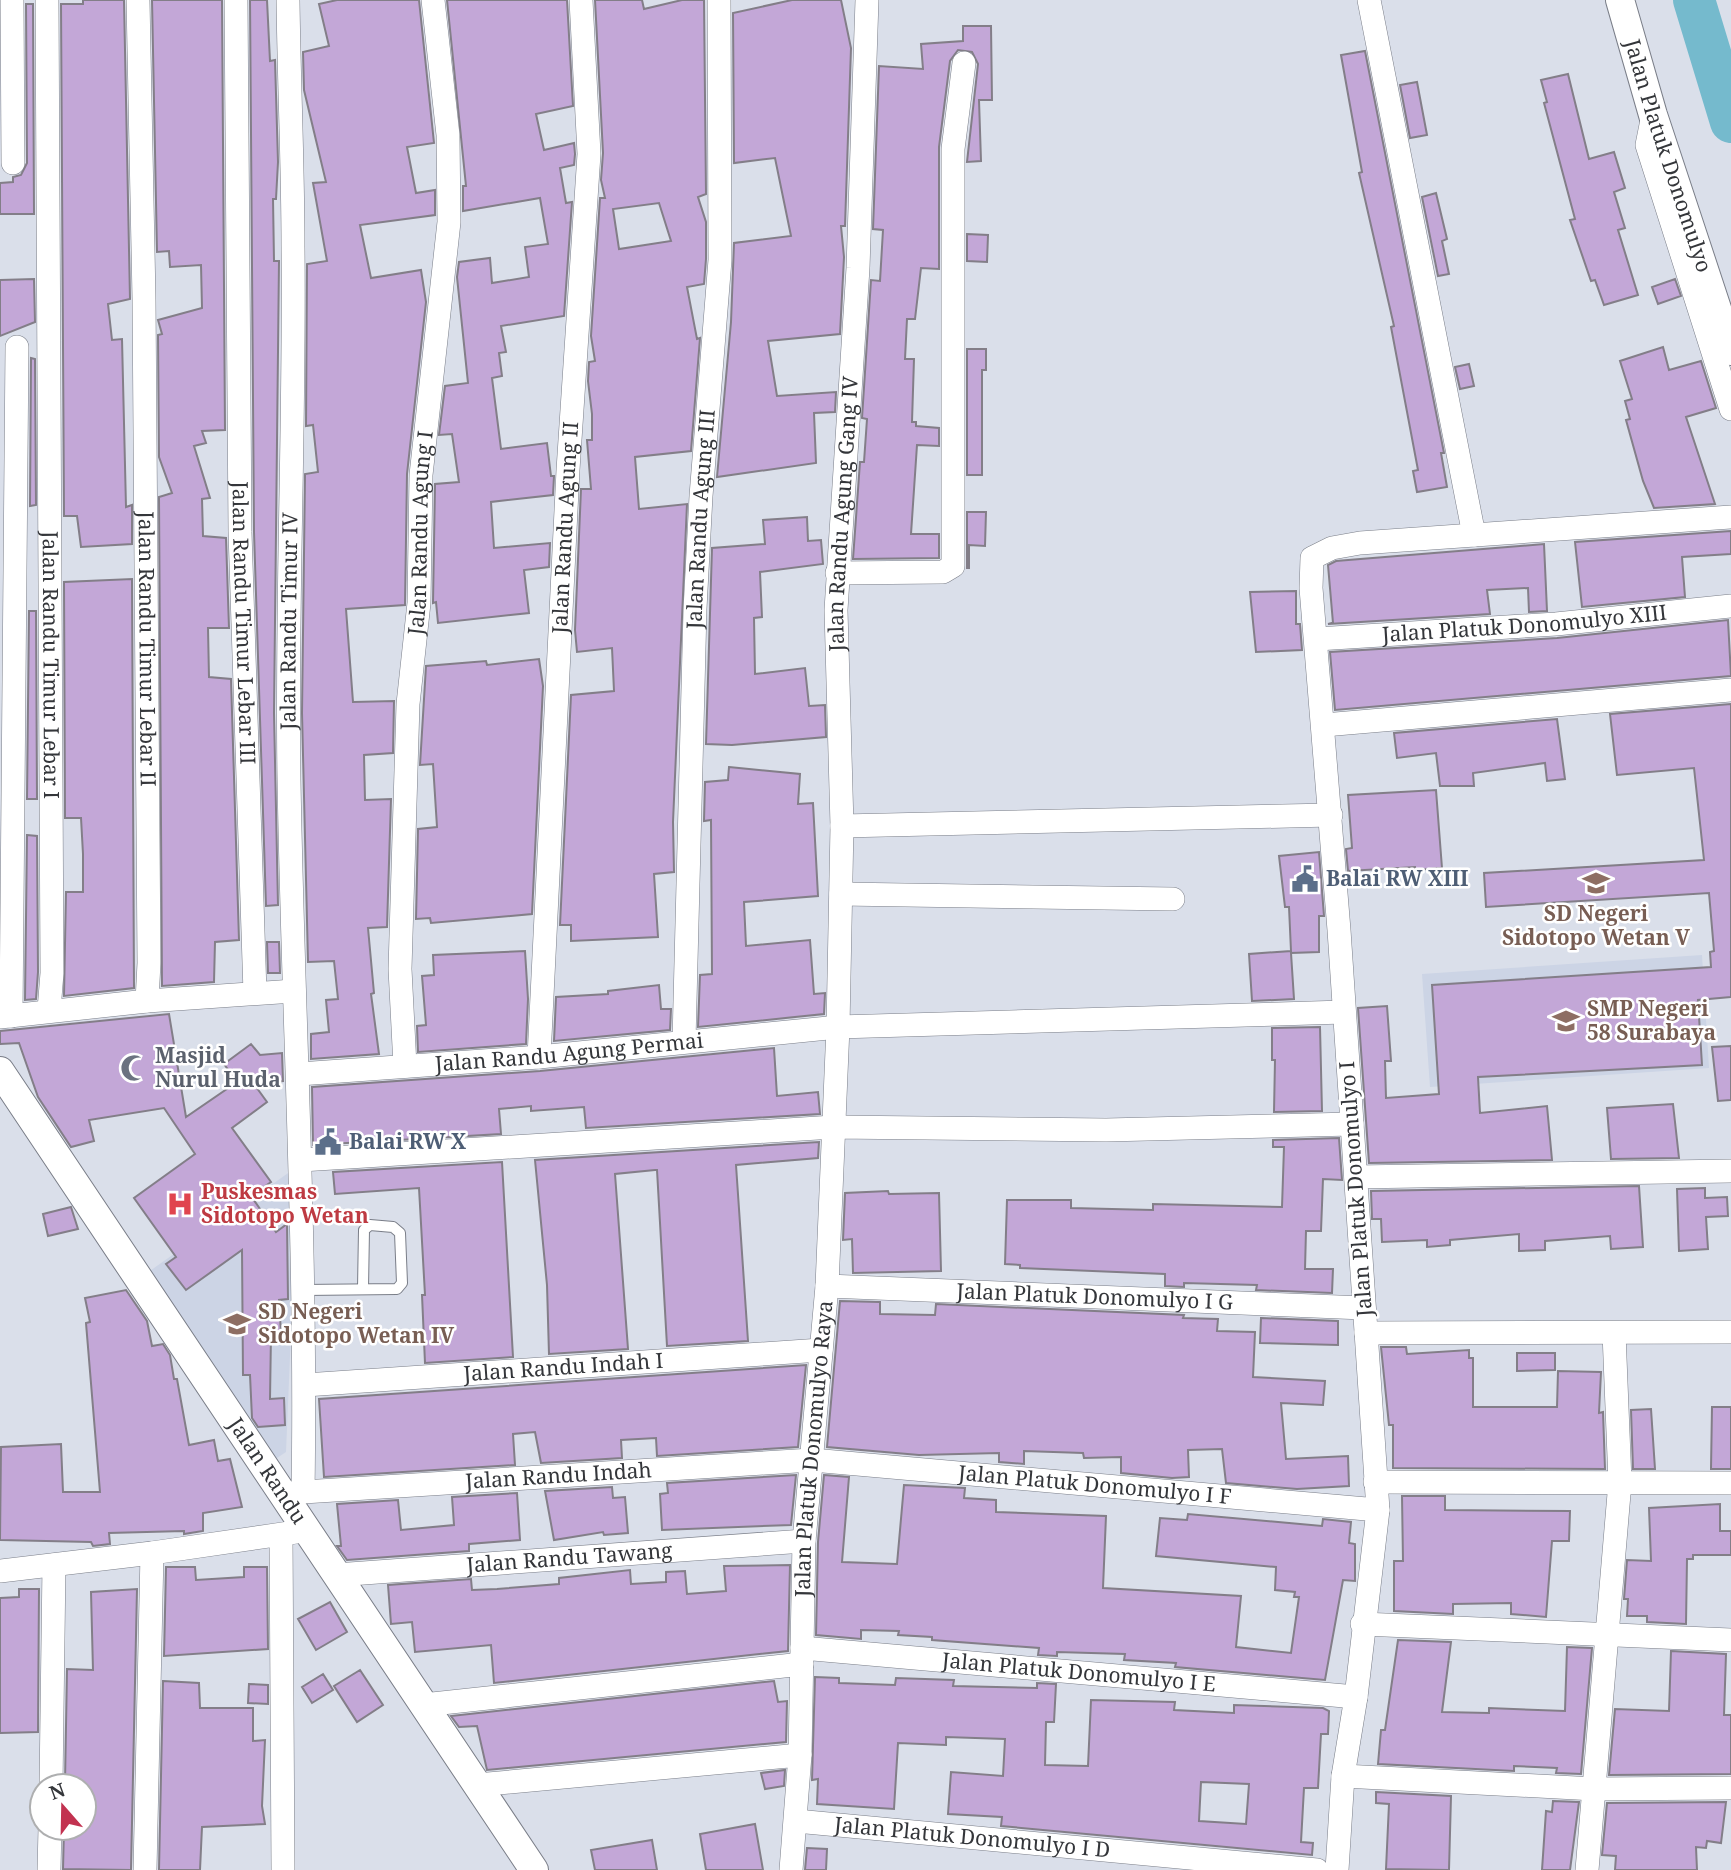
<svg xmlns="http://www.w3.org/2000/svg" width="1731" height="1870" viewBox="0 0 1731 1870" font-family="'Noto Serif',serif">
	<style>
		.built { fill: #ccd4e5 }
		.lines { fill: none; stroke-linecap: round; stroke-linejoin: round }
		.river { stroke: #75bacd; stroke-width: 42 }
		.building { fill: #c3a7d7; stroke: #837e88; stroke-width: 2; fill-rule: evenodd }
		.service-casing { stroke: #7a7e88; stroke-width: 12 }
		.minor-casing { stroke: #7a7e88; stroke-width: 24 }
		.tertiary-casing { stroke: #7a7e88; stroke-width: 30 }
		.service { stroke: #fff; stroke-width: 10 }
		.minor { stroke: #fff; stroke-width: 23 }
		.tertiary { stroke: #fff; stroke-width: 28 }
		.labels { text-anchor: middle; stroke-width: 5; stroke-linejoin: round; paint-order: stroke }
		.street-label { font-size: 21px; fill: #34363a; stroke: #fff }
		.service-label { font-size: 21px; font-weight: bold; fill: #4e5e75; stroke: #fff; text-anchor: start }
		.education-label { font-size: 21px; font-weight: bold; fill: #785e54; stroke: #fff; text-anchor: start }
		.worship-label { font-size: 21px; font-weight: bold; fill: #5b616d; stroke: #fff; text-anchor: start }
		.health-label { font-size: 21px; font-weight: bold; fill: #be3a42; stroke: #fff; text-anchor: start }
	</style>
	<rect width="100%" height="100%" fill="#dadfea"/>
	<path class="built" d="M1702 955 1709 1068 1430 1087 1422 974Z
		M298 1166 286 1452 274 1460 147 1273Z"/>
	<g class="lines">
		<path class="river" d="M1694 0 1731 122"/>
	</g>
	<path class="building" d="M83 0H124L130 299 108 304 112 340 122 339 126 507 132 505V544L81 547 77 516H64L61 4H83Z
		M152 0H222L225 430 202 431 206 443 194 446 210 498 202 499 203 536 226 538 229 628H208L209 677 231 679 239 940 215 942 214 982 162 986 159 497 172 493 159 457 158 335 162 334 158 320 202 308 201 265 170 267 169 251 157 252Z
		M250 0H267L270 61 275 60 278 162 276 199H273L274 261H279L274 713 278 905 266 906 254 532Z
		M337 0H419L434 143 407 147 416 193 435 190V215L360 225 371 278 421 270 426 302 407 474 405 605 346 609 353 702 394 701 393 753 364 755 365 800 391 799 387 927 368 928 374 993 371 994 379 1054 311 1059V1034L329 1032 326 1000 338 999 334 961 308 962 302 713 305 474 318 472 313 425 306 426 307 264 327 261 313 183 326 182 304 90 303 52 329 46 319 4Z
		M447 0H567L573 106 536 114 544 150 574 143 575 154 574 165 560 168 566 203 572 202 564 316 501 326 506 352 499 353 502 376 492 378 501 449 547 443 551 476H554L553 495 491 502 494 548 550 543 549 567 524 570 529 613 438 623 436 602 433 603 435 484 459 482 452 434 439 435 445 386 468 383 457 277 459 262 490 258 492 283 529 277 525 247 548 244 540 198 463 211V186H466Z
		M595 0H642L644 9 682 0H704L706 194 698 197 706 222V259L704 284 687 287 697 339 700 338 691 451 635 457 639 509 687 504 673 822 674 872 654 874 658 937 571 941V925H560L571 695 614 691 612 648 577 652 575 630 581 489H591L587 440H592V414L588 381 589 362 595 361 591 336 600 198H605L601 180 603 153ZM659 203 671 241 619 249 613 209Z
		M792 0H841L851 48 845 226H841L844 257 840 334 768 341 777 396 836 392 835 412 814 413 816 463 717 477 731 322 734 243 791 236 775 158 734 163 733 13Z
		M26 4H33L34 214H0V183L13 182V177L21 175 27 163Z
		M963 26H991L992 100H979L981 161 967 162 978 64 972 52 958 50 950 61 939 147V269L921 268 915 319H907L905 359H914L912 422H916V426L939 428V446L917 445 911 534H939V558L853 559 860 462H864L867 419 862 418 871 280 880 281 883 230 873 229 879 66 923 69 921 44 963 41Z
		M1365 51 1444 453H1441L1447 487 1417 492 1413 471 1418 470 1391 327 1394 326 1359 173 1362 172 1341 55Z
		M1568 74 1589 159 1614 152 1625 188 1614 192 1625 228 1618 230 1638 295 1604 305 1595 280 1591 281 1570 220 1575 219 1544 103 1547 102 1541 80Z
		M1417 82 1427 135 1410 138 1400 85Z
		M1436 193 1447 239 1442 241 1449 274 1438 276 1422 197Z
		M967 234 988 235 987 262 967 261Z
		M34 279 35 322 0 336V280Z
		M1675 279 1681 296 1658 304 1652 287Z
		M1663 347 1669 370 1701 361 1716 408 1686 417 1715 504 1654 508 1643 481 1626 420 1630 419 1625 401 1632 399 1620 361Z
		M967 349H986V370H982V475H967Z
		M31 358 35 359 36 505 30 506Z
		M1469 364 1474 386 1460 389 1455 367Z
		M967 512H986L985 546 969 545V568H967Z
		M807 517 808 541 821 540 823 564 760 572 762 617 754 618 755 674 805 668 809 706 825 705 826 737 732 745 706 744 712 548 765 544 763 520Z
		M1731 531V554L1682 557 1685 597 1582 607 1575 542Z
		M1544 544 1547 611 1529 612 1528 588 1487 590 1490 614 1328 624 1333 623 1328 565 1336 561Z
		M132 579 134 988 64 996 66 892H83V854L81 818H65L64 582Z
		M1296 591V624H1300L1302 650 1256 652 1250 592Z
		M29 611H36L37 799H27Z
		M1728 620 1731 676 1335 710 1330 652 1557 638Z
		M539 659 543 686 532 914 431 923 430 918 416 919 418 829 437 827 433 764 420 765 426 666 486 661 487 665Z
		M1731 704V997L1698 1000 1702 1065 1478 1077 1480 1113 1547 1106 1552 1160 1369 1163 1358 1008 1387 1006 1391 1061H1385L1386 1098 1439 1094 1432 985 1711 967 1710 952 1714 951 1709 893 1486 907 1484 873 1704 860 1694 768 1617 775 1610 714Z
		M1557 719 1565 779 1547 781 1545 763 1473 773 1474 786H1440L1436 753 1397 758 1394 733Z
		M729 767 800 774 798 804 813 803 818 896 744 902 746 946 810 940 814 994 825 993 824 1014 698 1027 700 975 712 974 711 820 704 821 705 782 728 780Z
		M1436 790 1442 868 1415 870V867L1348 871 1346 849 1352 848 1348 795Z
		M27 835 37 836 38 972 36 999 25 1000Z
		M1319 852 1324 916H1319V952L1291 953 1294 999 1252 1001 1249 954 1291 951 1289 907H1285L1279 856Z
		M267 942H279L280 973H268Z
		M525 951 528 999 526 1044 418 1052 417 1026 426 1025 422 976 434 975 433 955Z
		M659 985 661 1009H671L670 1030 554 1041 556 997 608 994V991Z
		M169 1014 186 1117 237 1082 224 1064 251 1044 260 1055 282 1053 283 1081 254 1084 267 1102 232 1128 271 1182 251 1196 276 1232 287 1224 288 1299 279 1300 281 1333 271 1334 270 1399 284 1398 285 1425 258 1427 252 1418 250 1375H243L242 1250 186 1290 166 1264 176 1257 134 1198 195 1154 164 1108 89 1120 94 1141 71 1147 38 1097 19 1043 0 1044V1031Z
		M1320 1027 1322 1111 1274 1112 1275 1060H1272V1028Z
		M1731 1046V1100L1718 1101 1712 1047Z
		M774 1048 777 1096 818 1092 820 1114 586 1128 584 1107 531 1111V1106L499 1109 501 1134 313 1145 312 1087 540 1071Z
		M1673 1104 1679 1158 1611 1159 1607 1108Z
		M1339 1138 1342 1180 1323 1179 1321 1231H1306L1305 1269H1333L1332 1293 1256 1290 1257 1285 1184 1283V1287L1165 1286V1274L1020 1268V1265L1005 1264 1007 1200H1071V1208L1153 1210V1204L1282 1207 1284 1147H1273V1140Z
		M819 1142 818 1158 736 1165 748 1341 667 1346 657 1170H655L615 1174 628 1349 549 1354 547 1285 535 1160Z
		M502 1162 513 1357 425 1363 422 1295H425L419 1188 335 1194 333 1172Z
		M1639 1186 1643 1247 1611 1249 1610 1236 1545 1241V1250L1519 1251V1234L1450 1240V1245L1427 1247V1240L1382 1242 1381 1219H1372L1371 1191Z
		M1705 1188V1198L1727 1197 1728 1216 1706 1217 1708 1249 1679 1251 1677 1189Z
		M888 1191 889 1194 939 1193 941 1271 853 1273 852 1239 843 1240 845 1193Z
		M71 1207 78 1229 48 1236 43 1214Z
		M126 1290 147 1321 152 1346 163 1344 170 1355 174 1379H177L189 1445 214 1440 218 1461 230 1459 242 1507 203 1513V1531L184 1534V1531L109 1533 110 1544 93 1546 91 1542 0 1540 1 1447 61 1444 63 1492H100L86 1323 90 1322 85 1298Z
		M840 1301 880 1302V1314L935 1315 936 1304 1184 1315 1183 1318 1218 1319 1217 1331 1255 1332 1253 1377 1325 1381 1323 1405 1281 1403 1286 1459 1348 1456 1349 1486 1297 1489 1226 1483 1222 1449 1188 1450 1189 1477 1172 1478 1121 1473V1457L1084 1458 1083 1453 1024 1451V1464L999 1462V1453L919 1455 827 1447Z
		M1261 1318 1338 1321V1345L1260 1343Z
		M1381 1347H1406L1407 1354 1469 1350V1358H1473V1407H1557L1558 1371 1601 1372 1599 1413 1603 1412 1605 1469 1393 1468V1425H1389Z
		M1517 1353H1555V1370L1517 1371Z
		M806 1365 798 1447 657 1456 656 1438 621 1440 622 1458 541 1463 535 1432 513 1434 515 1465 324 1477 319 1399Z
		M1712 1407H1731V1469H1711Z
		M1651 1409 1655 1469H1633L1631 1410Z
		M796 1475 791 1525 662 1530 660 1494 668 1493 667 1483Z
		M824 1475 849 1477 842 1562 897 1564 904 1485 965 1488 964 1498 996 1500V1512L1106 1516 1103 1588 1241 1596 1236 1647 1291 1653 1299 1597H1294L1295 1592 1275 1590 1276 1567 1156 1556 1160 1518 1187 1520 1188 1514 1322 1526 1323 1519 1351 1522 1349 1543 1355 1544V1581L1343 1580 1325 1680 1175 1667 1176 1663 1124 1660 1125 1654 1057 1652V1656L1038 1655 1039 1648 932 1640V1637L898 1635 899 1631 861 1630V1639L816 1635 818 1542Z
		M612 1487 613 1498 625 1497 628 1533 604 1535 603 1532 554 1540 545 1491Z
		M517 1493 520 1540 469 1544V1551L347 1560 337 1546H341L337 1504 398 1500 401 1530 454 1525 452 1497Z
		M1402 1496H1445V1510L1570 1511 1569 1541H1552L1546 1617 1511 1614V1603L1453 1604V1614L1394 1611V1561H1403Z
		M1720 1504V1531H1731V1555H1693V1559H1687L1686 1624 1647 1622V1616H1627L1628 1599H1624L1627 1560 1651 1561 1649 1508Z
		M790 1565 788 1651 494 1683 491 1645 415 1652 412 1622 391 1624 388 1585 471 1579 472 1590 497 1589 559 1584V1578L630 1570 631 1584 666 1582V1572L685 1571 687 1594 726 1591 724 1566Z
		M166 1567H195L196 1580 244 1577V1567H267L268 1649 164 1656Z
		M19 1589H39L38 1732 0 1733V1598L19 1597Z
		M137 1589 131 1870 63 1869 64 1828H84V1782L65 1783 67 1669 93 1670 91 1592Z
		M330 1602 347 1632 316 1650 298 1619Z
		M1398 1640 1451 1642 1442 1712 1489 1713V1708L1565 1711 1567 1647 1592 1648 1581 1774 1556 1773 1557 1768 1514 1766V1771L1378 1764 1381 1730H1385Z
		M1671 1651 1726 1654 1724 1715H1731V1774L1609 1775 1615 1709 1669 1711Z
		M360 1670 383 1705 357 1722 334 1686Z
		M323 1674 333 1690 312 1703 302 1687Z
		M815 1677 839 1678V1683L895 1685 896 1678 954 1680 953 1686 1037 1688V1683L1056 1684 1054 1722H1046L1045 1765 1088 1766 1091 1700 1175 1702 1174 1710 1234 1713V1705L1323 1708 1329 1711 1328 1734H1321L1318 1788H1304L1301 1842 1313 1843 1312 1855 1001 1826 1002 1817 948 1814 951 1772 1003 1776 1005 1739 946 1737V1745L898 1743 894 1809 817 1804 818 1779 812 1780ZM1201 1782 1249 1784 1246 1824 1199 1821Z
		M163 1681 199 1683 200 1708H253V1741L265 1740 262 1806 265 1824 202 1827 200 1870H159Z
		M774 1681 778 1702 787 1701 786 1742 487 1770 477 1726 459 1727 451 1716Z
		M249 1684 268 1685V1704L248 1703Z
		M785 1770 784 1786 765 1789 761 1773Z
		M1376 1792 1451 1796 1449 1870 1386 1869 1389 1804 1376 1803Z
		M1553 1801 1579 1802 1570 1870H1542L1546 1811 1552 1812Z
		M1726 1802 1721 1843 1707 1841 1706 1848 1696 1847 1697 1870H1615L1616 1856 1602 1855 1607 1803Z
		M755 1824 763 1870H706L700 1834Z
		M652 1840 657 1870H595L591 1850Z
		M807 1848 827 1849 826 1870H805Z"/>
	<g class="lines">
		<defs>
			<path id="service" d="M303 1290 397 1289 402 1283 400 1233 393 1227 370 1225 364 1230 363 1288"/>
			<g id="minor">
				<path d="M12 0 13 163"/>
				<path id="s1" d="M47 0 52 973 49 1010"/>
				<path id="s2" d="M138 0 144 299 149 963 147 1001"/>
				<path id="s3" d="M236 0 240 532 255 993"/>
				<path d="M1369 0 1474 535"/>
				<path d="M1653 115 1647 145 1731 409"/>
				<path d="M837 573 943 572 953 566V149L964 63"/>
				<path id="s4" d="M1317 639 1556 624 1731 606"/>
				<path d="M1324 725 1731 690"/>
				<path d="M842 826 1331 815"/>
				<path d="M841 894 1173 899"/>
				<path d="M11 1016 17 347"/>
				<path d="M0 1017 147 1001 294 991"/>
				<path id="s5" d="M684 1041 695 609 701 496 720 260 719 0"/>
				<path id="s6" d="M539 1057 568 470 589 154 581 0"/>
				<path id="s7" d="M405 1066 400 969 408 704 419 603 421 475 449 222 448 135 433 0"/>
				<path id="s8" d="M299 1074 539 1057 838 1027 1344 1012"/>
				<path d="M301 1160 834 1127 1106 1130 1352 1124"/>
				<path d="M1356 1177 1731 1171"/>
				<path id="s9" d="M827 1286 1364 1308"/>
				<path d="M1366 1333 1731 1332"/>
				<path id="s10" d="M305 1385 821 1350"/>
				<path d="M1375 1482 1731 1483"/>
				<path id="s11" d="M303 1492 812 1460 1378 1510"/>
				<path id="s12" d="M282 1494 303 1492C307 1254 293 1017 289 780 286 602 295 425 293 247 293 165 289 82 288 0"/>
				<path d="M281 1535 283 1870"/>
				<path d="M0 1571 152 1553 296 1532"/>
				<path id="s13" d="M336 1575 804 1541"/>
				<path d="M1362 1624 1731 1640"/>
				<path id="s14" d="M802 1648 1356 1697"/>
				<path d="M423 1705 802 1664"/>
				<path d="M1343 1776 1595 1789 1731 1788"/>
				<path d="M477 1785 800 1755"/>
				<path d="M51 1786 54 1565"/>
				<path id="s15" d="M796 1821 1317 1870"/>
				<path d="M49 1870 50 1828"/>
				<path d="M145 1870 152 1553"/>
				<path id="s16" d="M791 1870 800 1755 804 1541 827 1286 838 1027 842 826 836 610 858 268 867 0"/>
				<path d="M1337 1870 1343 1776 1356 1697 1378 1510 1339 930 1311 588 1312 558 1332 548 1360 543 1731 517"/>
				<path d="M1587 1870 1620 1482 1614 1333"/>
			</g>
			<g id="tertiary">
				<path id="s17" d="M1620 0 1653 115 1731 351"/>
				<path id="s18" d="M0 1071 534 1870"/>
			</g>
		</defs>
		<use href="#service" class="service-casing"/>
		<use href="#minor" class="minor-casing"/>
		<use href="#tertiary" class="tertiary-casing"/>
		<use href="#service" class="service"/>
		<use href="#minor" class="minor"/>
		<use href="#tertiary" class="tertiary"/>
	</g>
	<defs>
		<symbol id="civic-bare" viewBox="-9 -9 18 18"><path d="M-.6-6.5H3V-4.5H.6V-3L4-1V1h2V6H-6V1h2V-1L-.6-3ZM-1.2 2.5V6h2.4V2.5Z" fill="#5c6f8a" stroke="#fff" stroke-width="2.5" paint-order="stroke"/></symbol>
		<symbol id="school-bare" viewBox="-9 -9 18 18"><path d="M0-5L7-2L0 1L-7-2ZM-4 1L0 2.5L4 1V4Q0 6-4 4Z" fill="#8d6e63" stroke="#fff" stroke-width="2.5" paint-order="stroke"/></symbol>
		<symbol id="mosque-bare" viewBox="-9 -9 18 18"><path d="M3.5-4.9A6 6 0 1 0 3.5 4.9A5 5 0 1 1 3.5-4.9Z" fill="#6b7280" stroke="#fff" stroke-width="2.5" paint-order="stroke"/></symbol>
		<symbol id="hospital-bare" viewBox="-9 -9 18 18"><path d="M-5-5h3v3.5h4V-5h3V5h-3V1.5h-4V5h-3Z" fill="#e0444e" stroke="#fff" stroke-width="2.5" paint-order="stroke"/></symbol>
	</defs>
	<g fill-rule="evenodd">
		<use href="#civic-bare" x="1286" y="860" width="38" height="38"/>
		<use href="#school-bare" x="1577" y="864" width="38" height="38"/>
		<use href="#school-bare" x="1547" y="1002" width="38" height="38"/>
		<use href="#mosque-bare" x="115" y="1049" width="38" height="38"/>
		<use href="#civic-bare" x="309" y="1123" width="38" height="38"/>
		<use href="#hospital-bare" x="161" y="1185" width="38" height="38"/>
		<use href="#school-bare" x="218" y="1305" width="38" height="38"/>
	</g>
	<g class="labels">
		<g class="street-label">
			<text dy="7" stroke="none"><textPath href="#s17" startOffset="163">Jalan Platuk Donomulyo</textPath></text>
			<text dy="7" stroke="none"><textPath href="#s16" startOffset="1358">Jalan Randu Agung Gang IV</textPath></text>
			<text dy="7" stroke="none"><textPath href="#s5" startOffset="522">Jalan Randu Agung III</textPath></text>
			<text dy="7" stroke="none"><textPath href="#s6" startOffset="530">Jalan Randu Agung II</textPath></text>
			<text dy="7" stroke="none"><textPath href="#s7" startOffset="534">Jalan Randu Agung I</textPath></text>
			<text dy="7" stroke="none"><textPath href="#s12" startOffset="892">Jalan Randu Timur IV</textPath></text>
			<text dy="7" stroke="none"><textPath href="#s3" startOffset="623">Jalan Randu Timur Lebar III</textPath></text>
			<text dy="7" stroke="none"><textPath href="#s4" startOffset="208">Jalan Platuk Donomulyo XIII</textPath></text>
			<text dy="7" stroke="none"><textPath href="#s2" startOffset="649">Jalan Randu Timur Lebar II</textPath></text>
			<text dy="7" stroke="none"><textPath href="#s1" startOffset="665">Jalan Randu Timur Lebar I</textPath></text>
			<text dy="7" stroke="none"><textPath href="#s8" startOffset="271">Jalan Randu Agung Permai</textPath></text>
			<text transform="translate(1356 1189) rotate(-94)" y="7">Jalan Platuk Donomulyo I</text>
			<text dy="7" stroke="none"><textPath href="#s9" startOffset="268">Jalan Platuk Donomulyo I G</textPath></text>
			<text dy="7" stroke="none"><textPath href="#s10" startOffset="259">Jalan Randu Indah I</textPath></text>
			<text dy="7" stroke="none"><textPath href="#s16" startOffset="422">Jalan Platuk Donomulyo Raya</textPath></text>
			<text dy="7" stroke="none"><textPath href="#s18" startOffset="481">Jalan Randu</textPath></text>
			<text dy="7" stroke="none"><textPath href="#s11" startOffset="256">Jalan Randu Indah</textPath></text>
			<text dy="7" stroke="none"><textPath href="#s11" startOffset="794">Jalan Platuk Donomulyo I F</textPath></text>
			<text dy="7" stroke="none"><textPath href="#s13" startOffset="234">Jalan Randu Tawang</textPath></text>
			<text dy="7" stroke="none"><textPath href="#s14" startOffset="278">Jalan Platuk Donomulyo I E</textPath></text>
			<text dy="7" stroke="none"><textPath href="#s15" startOffset="177">Jalan Platuk Donomulyo I D</textPath></text>
		</g>
		<g class="service-label">
			<text x="1326" y="886">Balai RW XIII</text>
			<text x="349" y="1149">Balai RW X</text>
		</g>
		<g class="education-label">
			<text x="1596" y="921" text-anchor="middle">SD Negeri<tspan x="1596" dy="24">Sidotopo Wetan V</tspan></text>
			<text x="1587" y="1016">SMP Negeri<tspan x="1587" dy="24">58 Surabaya</tspan></text>
			<text x="258" y="1319">SD Negeri<tspan x="258" dy="24">Sidotopo Wetan IV</tspan></text>
		</g>
		<g class="worship-label">
			<text x="155" y="1063">Masjid<tspan x="155" dy="24">Nurul Huda</tspan></text>
		</g>
		<g class="health-label">
			<text x="201" y="1199">Puskesmas<tspan x="201" dy="24">Sidotopo Wetan</tspan></text>
		</g>
	</g>
	<g transform="translate(63 1807) rotate(340)"><circle r="33" fill="#ffffff" stroke="#aeafb0" stroke-width="2"/>
	<path d="M0-5L12 26L0 18L-12 26Z" fill="#c23250"/>
	<text y="-10" font-size="19" font-weight="bold" text-anchor="middle" fill="#34363a">N</text>
	</g>
</svg>
